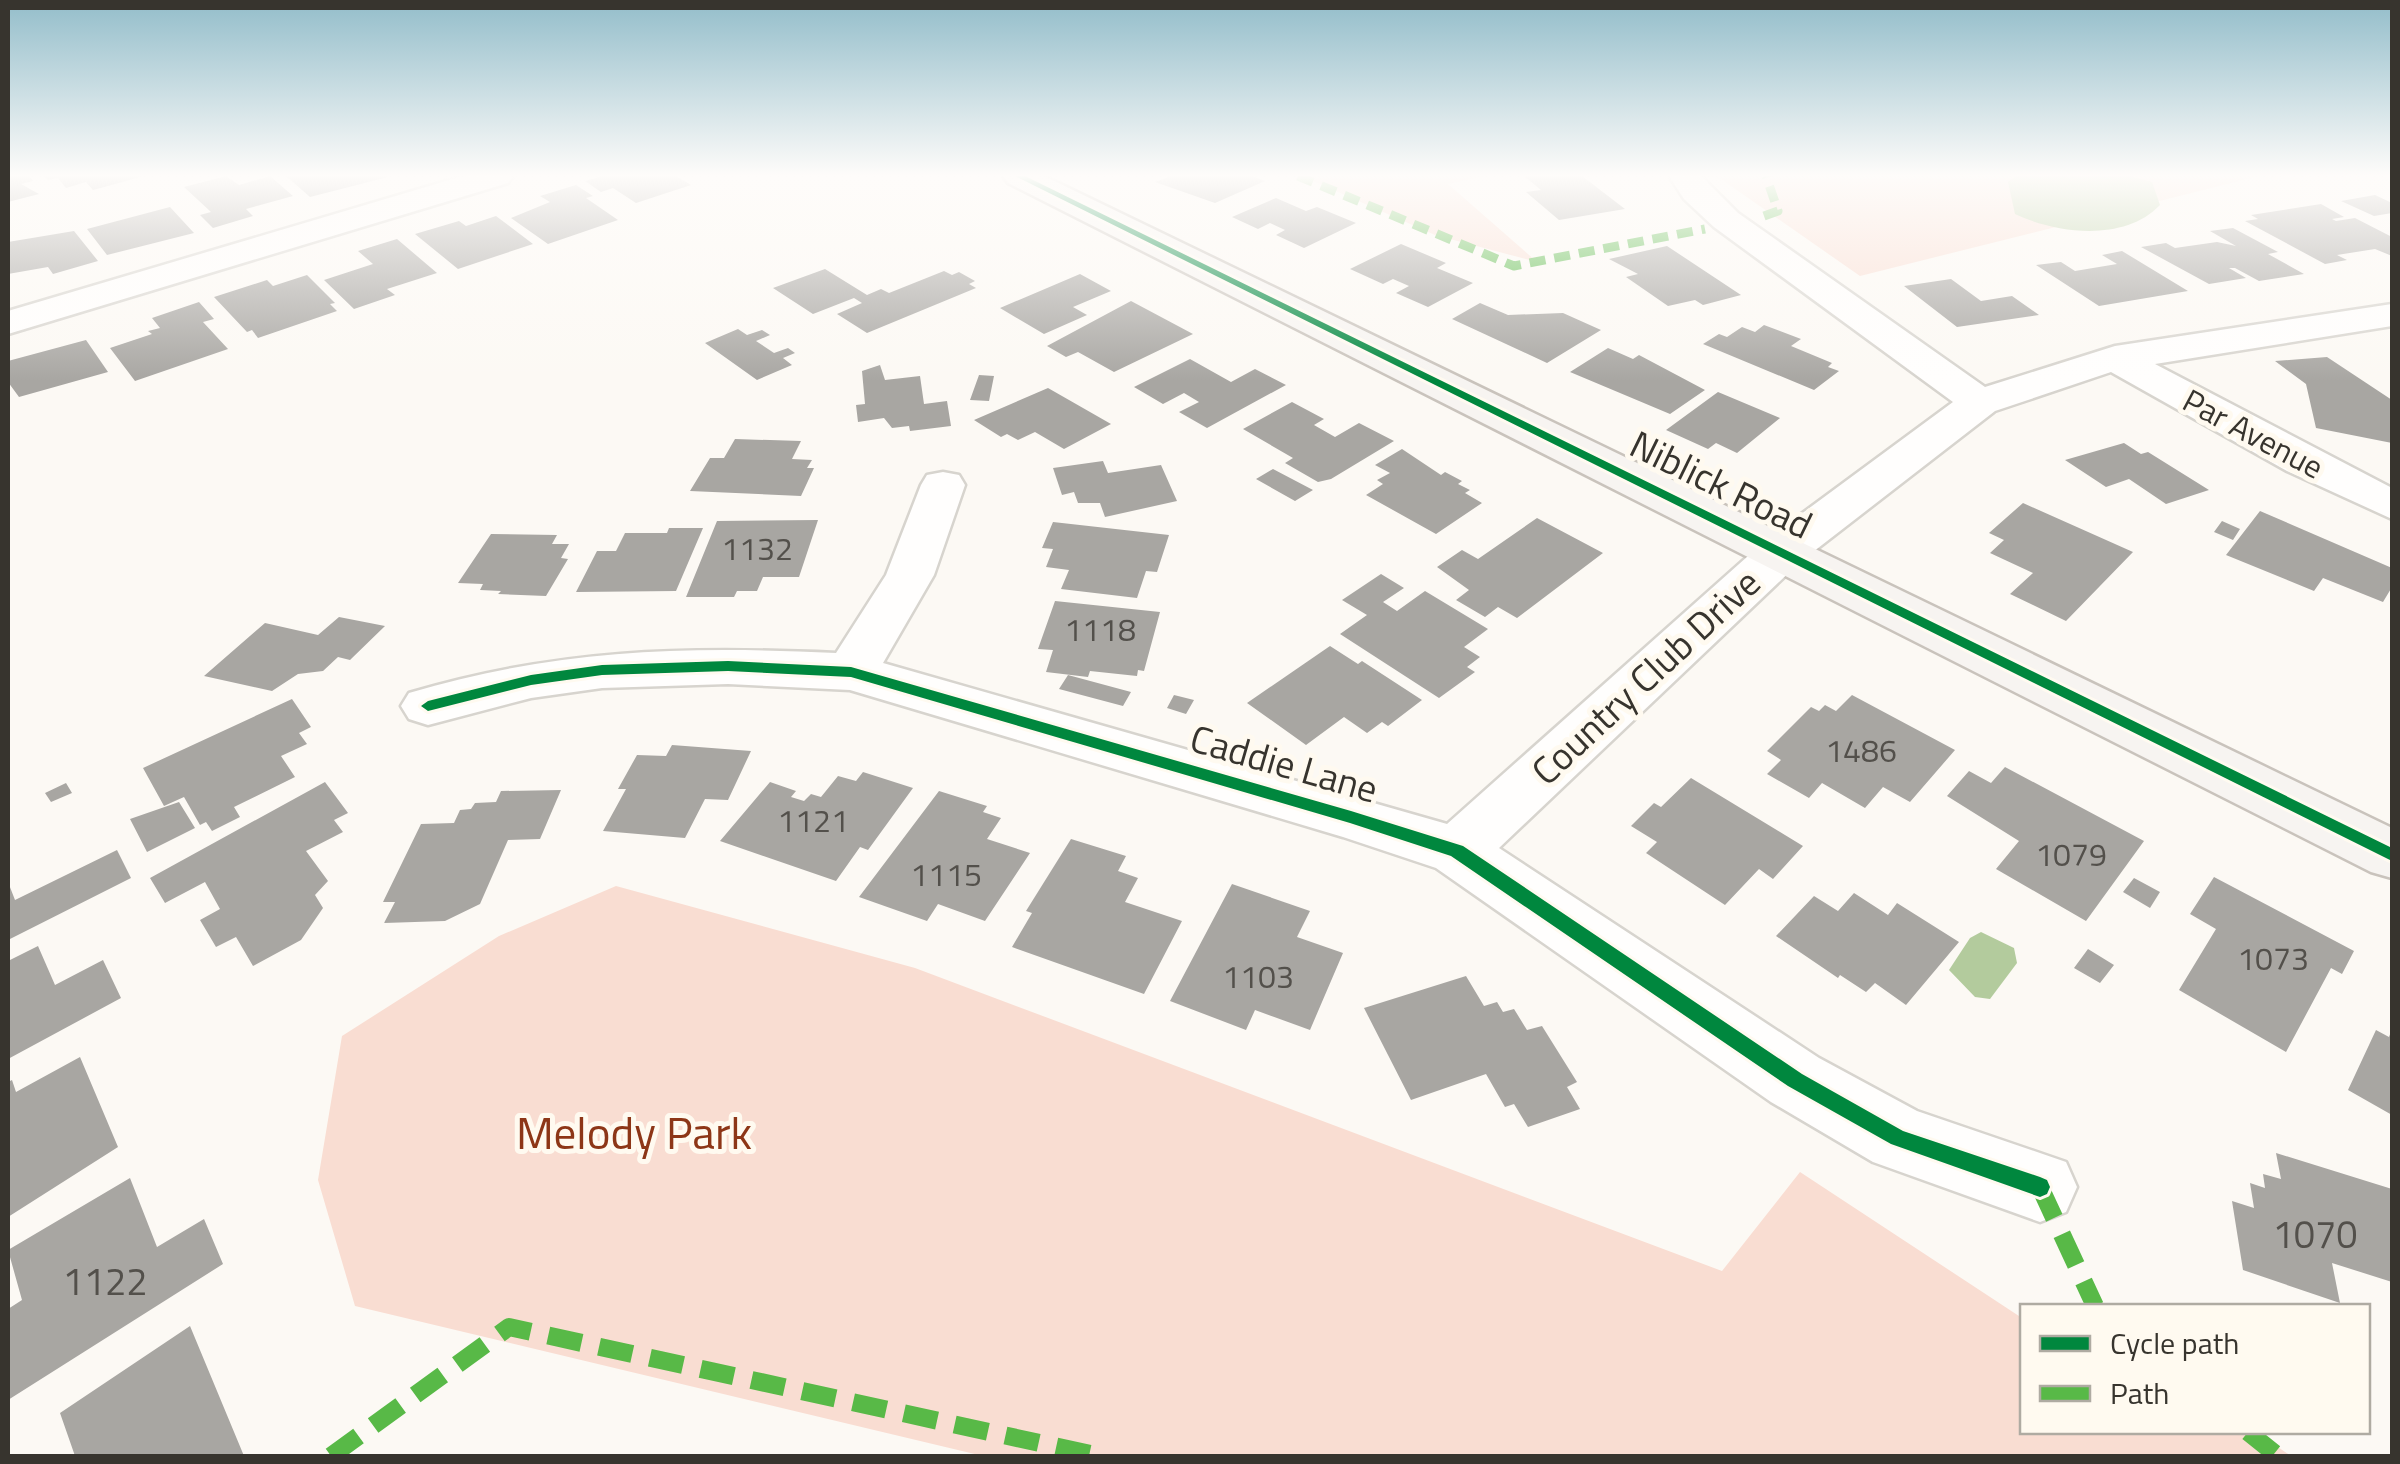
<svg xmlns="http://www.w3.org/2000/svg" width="2400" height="1464" viewBox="0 0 2400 1464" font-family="'Titillium Web',sans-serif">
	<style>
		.green { fill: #f9ddd2 }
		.water { fill: #b3cb9d }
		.building { fill: #a8a6a2 }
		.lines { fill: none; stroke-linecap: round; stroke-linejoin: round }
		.minor-casing { stroke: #d7d4ce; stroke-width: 5 }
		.major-casing { stroke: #c9c3bc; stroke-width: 5 }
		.minor { fill: #fffefd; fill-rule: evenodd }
		.major { fill: #f7f4f1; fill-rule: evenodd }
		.quiet-far1 { stroke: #58b947; stroke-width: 9; stroke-dasharray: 16 9; stroke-linecap: butt }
		.quiet { stroke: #58b947; stroke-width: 18; stroke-dasharray: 34 18; stroke-linecap: butt }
		.cycleway-casing { stroke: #fffaf0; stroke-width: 6 }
		.cycleway { fill: #00873e; fill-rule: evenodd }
		.labels { text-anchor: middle; stroke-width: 10; stroke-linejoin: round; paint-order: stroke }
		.far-street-label { font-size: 32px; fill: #37342e; stroke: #fffaf0 }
		.number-label { font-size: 32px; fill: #53504b }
		.street-label { font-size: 38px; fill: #37342e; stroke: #fffaf0 }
		.near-number-label { font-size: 38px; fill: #53504b }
		.near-park-label { font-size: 45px; fill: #8d3617; stroke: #fffaf0 }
	</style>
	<rect width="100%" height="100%" fill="#fcf9f4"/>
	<path class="green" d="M1302 176H1485L1448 184 1537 262 1435 235Z
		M1706 176H2259L1860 276 1721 179Z
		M616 886 915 968 1722 1271 1800 1172 2022 1318V1432H2256L2291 1456H983L355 1306 318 1180 342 1036 499 936Z"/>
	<path class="water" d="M2016 176H2129L2152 182 2160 205C2125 242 2057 234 2015 214L2008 182Z
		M1981 932 2014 948 2017 963 1990 999 1975 997 1949 970 1970 938Z"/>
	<path class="building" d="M8 176H29L33 181 21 184 39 194 8 202Z
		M44 176H141V177L93 190 86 182 66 188 58 178 48 180Z
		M226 176 239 185 270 176 293 196 246 209 253 216 213 228 200 215 211 212 184 187Z
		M286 176H388V177L310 197Z
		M603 176H676L691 185 636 203 613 188 601 192 585 181Z
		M1171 176H1252L1265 181 1215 203 1155 182Z
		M1524 176H1582L1625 209 1559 220 1526 192 1541 190Z
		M576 185 593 196 586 198 618 220 548 244 511 218 550 202 540 196Z
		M2375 195 2392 203V213L2374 216 2341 201Z
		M1276 198 1306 211 1317 207 1356 223 1304 248 1276 235 1285 230 1270 223 1258 229 1232 217Z
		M2321 204 2344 217 2332 219 2336 221 2355 218 2392 237V256L2375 249 2337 255 2347 260 2325 264 2245 221 2258 219 2251 215Z
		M170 207 194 233 107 255 87 229Z
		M496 216 533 244 458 269 415 234 459 221 466 226Z
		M2233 228 2278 252 2268 254 2304 274 2259 281 2235 268H2229L2246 278 2209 284 2141 247 2166 243 2175 248 2217 242 2236 246 2210 231Z
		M74 231 98 261 53 274 48 267 8 274V242Z
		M397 239 437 273 387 289 395 295 354 309 324 280 373 264 358 251Z
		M1401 244 1446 263 1437 268 1473 283 1428 307 1396 293 1409 286 1393 279 1383 284 1350 269Z
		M1667 246 1741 295 1703 305 1695 300 1668 306 1626 277 1638 274 1609 259Z
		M2122 251 2188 291 2099 306 2036 265 2061 262 2075 271 2117 264 2102 255Z
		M825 269 867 295 881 289 889 293 944 271 952 275 959 272 975 281 969 284 976 288 867 333 837 314 862 303 854 298 813 314 773 288Z
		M1080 274 1111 291 1073 307 1087 315 1044 334 1000 308Z
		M307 275 335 303 330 304 337 311 258 338 252 330 247 332 214 297 267 280 273 286Z
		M1951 279 1981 301 2012 296 2039 315 1957 327 1904 286Z
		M1131 301 1193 334 1114 372 1078 352 1066 357 1047 346Z
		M199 302 214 319 203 322 228 349 135 381 110 348 152 334 148 331 160 328 152 318Z
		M1480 303 1508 315 1563 313 1601 330 1547 363 1452 319Z
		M1764 325 1801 339 1791 346 1832 363 1828 367 1839 371 1814 390 1703 344 1719 334 1727 337 1742 327 1755 332Z
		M738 329 747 335 762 330 770 335 756 341 774 353 788 348 795 353 783 358 792 365 757 380 705 343Z
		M86 340 108 372 19 397 8 382V361Z
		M1608 348 1633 359 1639 355 1705 390 1670 414 1570 372Z
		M2327 357 2392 400V443L2316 428 2306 384 2275 361Z
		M1190 359 1231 382 1255 369 1286 385 1207 428 1179 412 1199 402 1184 393 1163 404 1134 387Z
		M880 365 885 380 920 376 924 404 947 401 951 426 910 431 909 426 892 428 884 418 858 422 856 405 865 404 862 371Z
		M979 375 994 376 989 401 970 400Z
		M1048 388 1111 424 1064 449 1035 432 1018 440 1007 434 1001 437 974 420Z
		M1718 392 1780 418 1737 453 1716 443 1708 449 1666 430Z
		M1292 402 1324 419 1314 425 1335 437 1359 423 1394 441 1331 479 1318 482 1285 463 1293 458 1243 429Z
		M735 439 801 441 792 459 812 460 807 468H814L801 496 690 491 710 458H724Z
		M2124 443 2141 454 2148 452 2209 490 2166 504 2129 479 2106 487 2065 460Z
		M1402 449 1441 475 1445 472 1462 481 1458 484 1470 490 1465 493 1482 503 1436 534 1366 495 1383 484 1377 480 1390 473 1375 465Z
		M1103 461 1108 473 1161 465 1177 501 1105 517 1100 503H1078L1074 492 1062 495 1053 468Z
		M1273 469 1313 490 1295 501 1256 479Z
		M2023 503 2133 552 2066 621 2010 594 2033 573 1990 553 2004 540 1989 533Z
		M2260 511 2392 568V587L2383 602 2323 578 2314 591 2226 555Z
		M1537 518 1603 553 1517 618 1498 607 1485 617 1456 600 1469 590 1437 567 1462 550 1478 559Z
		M818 520 799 577H763L757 591H737L734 597H686L717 521Z
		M2222 521 2240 529 2233 540 2214 532Z
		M1053 522 1169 535 1157 572 1146 571 1137 598 1061 589 1069 570 1046 567 1053 549 1042 548Z
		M669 528H703L676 591 576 592 597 551H616L625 533H667Z
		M491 534 557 535 552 544H569L561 558 568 559 546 596 498 594 501 591 480 590 483 584 458 583Z
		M1381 574 1404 588 1383 602 1397 611 1425 591 1488 629 1464 647 1480 657 1467 667 1475 672 1439 698 1340 634 1367 615 1342 600Z
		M1055 601 1160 612 1144 671 1138 670 1137 676 1090 671 1088 677 1046 672 1053 650 1038 649Z
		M339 617 385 626 350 660 338 657 323 671 298 674 272 691 204 676 265 623 318 635Z
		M1330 646 1358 664 1362 661 1422 700 1388 726 1382 722 1367 733 1344 717 1306 745 1247 703Z
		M1068 675 1131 692 1123 706 1059 689Z
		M1174 695 1194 700 1186 714 1167 708Z
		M1852 695 1955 750 1910 802 1883 787 1865 808 1822 783 1809 798 1767 774 1781 760 1767 751 1811 707 1819 711 1825 705 1836 711Z
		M292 699 311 727 299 733 307 744 281 756 295 777 234 807 240 817 212 831 206 822 200 825 184 797 164 806 143 768Z
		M672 745 751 751 728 800 705 799 685 838 603 831 626 789H618L637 755 666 756Z
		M2005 767 2144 841 2086 921 1996 869 2019 841 1947 796 1969 771 1991 783Z
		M863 772 913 788 868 850 860 847 836 881 720 841 770 782 796 791 791 797 804 801 811 794 821 797 838 776 856 781Z
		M1691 778 1803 846 1773 879 1759 869 1725 905 1646 853 1657 842 1631 826 1654 803 1661 807Z
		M325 782 348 813 334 820 343 832 306 851 328 881 315 895 323 908 301 940 253 966 236 937 216 947 200 920 220 909 205 882 165 903 150 878Z
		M66 783 72 793 51 802 45 793Z
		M561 790 540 839 508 840 480 904 445 921 384 923 395 902H383L421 824 454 823 460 810 471 809 475 803 496 802 501 791Z
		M939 791 987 806 983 812 1001 818 987 839 1030 853 985 921 938 904 927 921 859 897Z
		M179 802 195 828 147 852 130 819Z
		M1071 839 1126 856 1118 871 1138 878 1125 902 1182 921 1144 994 1012 947 1032 913 1026 911Z
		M117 850 131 878 8 940V882L15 900Z
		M2214 877 2354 951 2342 974 2331 968 2286 1052 2179 990 2216 929 2190 914Z
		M2134 878 2160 892 2150 908 2123 892Z
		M1232 884 1310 911 1297 937 1343 953 1310 1030 1255 1010 1246 1030 1170 1001Z
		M1854 893 1888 915 1897 903 1959 942 1906 1005 1875 983 1866 992 1840 975 1838 978 1776 936 1814 896 1838 911Z
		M38 946 55 985 103 960 121 998 8 1059V961Z
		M2088 949 2114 965 2100 983 2074 968Z
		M1466 976 1484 1006 1497 1002 1503 1012 1514 1009 1527 1030 1542 1026 1577 1082 1567 1087 1580 1109 1528 1127 1514 1104 1505 1107 1486 1074 1411 1100 1364 1008Z
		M2392 1029V1115L2348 1090 2376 1030 2389 1037Z
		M80 1057 118 1147 8 1217V1082L12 1080 16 1092Z
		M2276 1153 2392 1189V1282L2332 1263 2340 1303 2243 1270 2232 1201 2254 1208 2250 1183 2265 1188 2263 1174 2281 1179Z
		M130 1178 157 1247 204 1219 223 1264 8 1400V1309L22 1300 8 1250Z
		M190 1326 244 1456H75L60 1413Z"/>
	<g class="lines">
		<defs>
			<path id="minor" d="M463 176H513L508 183 8 334V311Z
				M1669 176H1701L1738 213 1985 387 2115 346 2392 304V326L2155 364 2392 488V519L2287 471 2111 372 1995 411 1800 562 1499 848 1819 1058 1917 1111 2066 1162 2077 1187 2066 1212 2040 1222 1873 1162 1771 1102 1436 868 1343 837 850 690 728 684 602 688 531 698 428 725 409 719 401 706 409 693C557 649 683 646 836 653L886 575 921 485 927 475 943 472 959 475 965 485 934 575 883 663 1447 824 1766 540 1953 402 1714 227 1684 199Z"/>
			<path id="major" d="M1003 176H1044L2392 828V878L2371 872 1008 183Z"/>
		</defs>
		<use href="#minor" class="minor-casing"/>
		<use href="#major" class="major-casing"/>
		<use href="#minor" class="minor"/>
		<use href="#major" class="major"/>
		<path class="quiet-far1" d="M1298 176 1514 266 1705 229
			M1764 216 1778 211 1766 176"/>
		<path class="quiet" d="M2040 1187 2095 1306
			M2248 1432 2278 1456
			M331 1456 509 1327 1099 1456"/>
		<defs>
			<path id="cycleway" d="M1015 176H1025L2392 848V861Z
				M728 661 851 667 1351 811 1463 846 1802 1074 1903 1131 2040 1177 2047 1180 2050 1187 2047 1194 2040 1197 1891 1144 1788 1086 1451 856 1350 823 851 677 728 671 602 675 531 685 428 711 421 706 428 701 531 675 602 665Z"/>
		</defs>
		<use href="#cycleway" class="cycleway-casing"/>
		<use href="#cycleway" class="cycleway"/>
	</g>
	<linearGradient id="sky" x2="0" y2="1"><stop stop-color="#93bdca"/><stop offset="0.46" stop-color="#fefcfa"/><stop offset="1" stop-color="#fefcfa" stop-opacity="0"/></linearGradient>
	<rect width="2400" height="381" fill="url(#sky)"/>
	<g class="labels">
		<g class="far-street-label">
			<text transform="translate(2253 434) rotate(28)" y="11">Par Avenue</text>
		</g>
		<g class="number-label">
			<text x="757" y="560">1132</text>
			<text x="1100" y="641">1118</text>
			<text x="1861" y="762">1486</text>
			<text x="813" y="832">1121</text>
			<text x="2071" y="866">1079</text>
			<text x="946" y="886">1115</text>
			<text x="2273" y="970">1073</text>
			<text x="1258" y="988">1103</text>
		</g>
		<g class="street-label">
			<text transform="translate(1721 485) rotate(26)" y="13">Niblick Road</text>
			<text transform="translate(1646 677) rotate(-43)" y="13">Country Club Drive</text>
			<text transform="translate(1284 764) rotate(16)" y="13">Caddie Lane</text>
		</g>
		<g class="near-number-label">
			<text x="2315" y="1248">1070</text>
			<text x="105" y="1295">1122</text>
		</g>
		<g class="near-park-label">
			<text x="634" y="1149">Melody Park</text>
		</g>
	</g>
	<rect width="2400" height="1464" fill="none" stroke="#37342e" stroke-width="20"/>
	<rect x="2020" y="1304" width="350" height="130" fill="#fffaf0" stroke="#afaba2" stroke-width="2.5"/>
	<rect x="2040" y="1336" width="50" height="15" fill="#00873e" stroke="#afaba2" stroke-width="2.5"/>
	<text x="2110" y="1354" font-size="30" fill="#37342e">Cycle path</text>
	<rect x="2040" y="1386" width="50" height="15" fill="#58b947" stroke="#afaba2" stroke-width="2.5"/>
	<text x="2110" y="1404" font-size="30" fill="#37342e">Path</text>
</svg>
